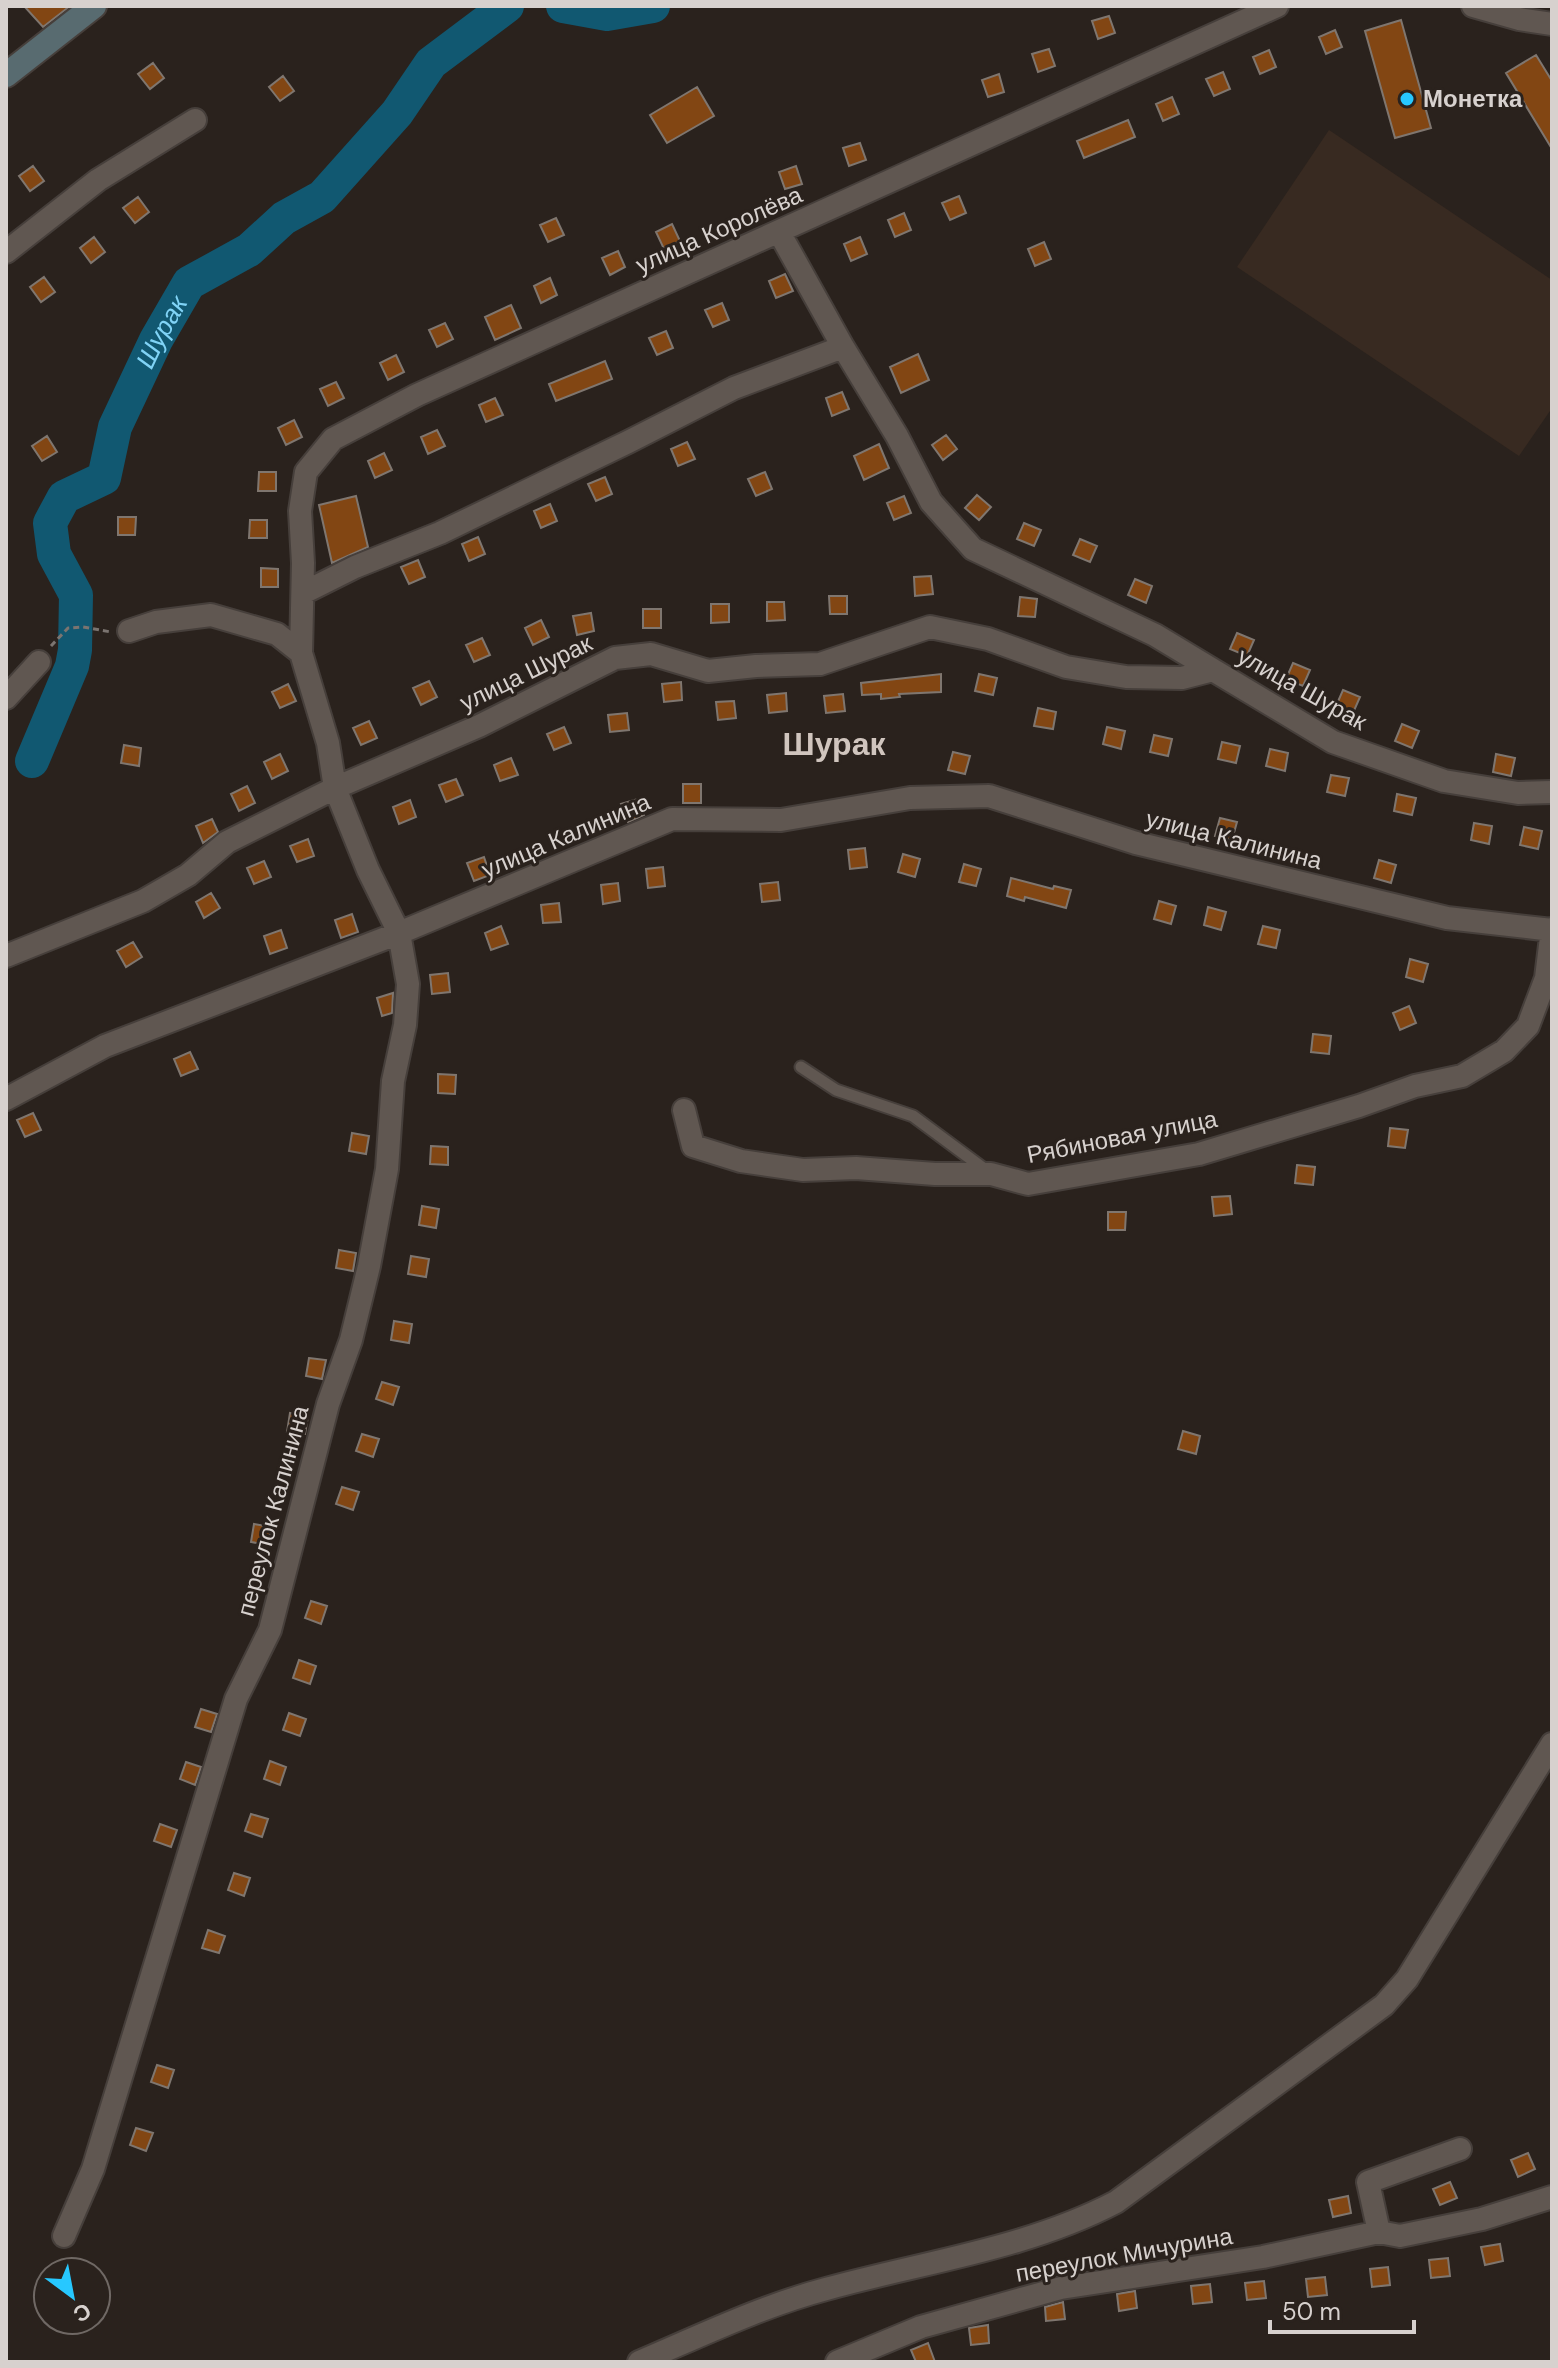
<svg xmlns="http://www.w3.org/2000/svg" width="1558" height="2368" viewBox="0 0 1558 2368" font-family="'DM Sans',sans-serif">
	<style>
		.built { fill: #382a21 }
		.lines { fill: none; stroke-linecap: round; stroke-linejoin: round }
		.river { stroke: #115871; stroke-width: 34 }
		.building { fill: #824613; stroke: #7f766f; stroke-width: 2 }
		.lane-casing { stroke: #463f3b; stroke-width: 15 }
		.street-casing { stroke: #463f3b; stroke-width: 26 }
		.secondary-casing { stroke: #463f3b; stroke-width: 28 }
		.path { stroke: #7b7470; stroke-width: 3; stroke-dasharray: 6 4; stroke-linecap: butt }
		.lane { stroke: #605751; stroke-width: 11 }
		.street { stroke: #605751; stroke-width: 22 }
		.secondary { stroke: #586b70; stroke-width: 24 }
		.poi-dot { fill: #27c8ff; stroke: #2a221d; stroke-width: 3 }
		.labels { text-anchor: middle; stroke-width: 6; stroke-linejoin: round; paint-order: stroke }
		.poi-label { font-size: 24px; font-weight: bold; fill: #d7d1ce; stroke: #2a221d; text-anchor: start }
		.street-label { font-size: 24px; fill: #d7d1ce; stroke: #2a221d }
		.water-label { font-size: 26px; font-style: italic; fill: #80d3f6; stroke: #2a221d }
		.district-label { font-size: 32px; font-weight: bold; fill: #d0c5be; stroke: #2a221d }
	</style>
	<rect width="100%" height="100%" fill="#2a221d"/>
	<path class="built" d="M1329 130 1552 280V408L1519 456 1237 267Z"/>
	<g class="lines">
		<g class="river">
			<path d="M563 6 607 14 653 6"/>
			<path id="s1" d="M32 761 72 666 75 650 76 595 54 554 50 523 64 497 104 478 115 427 156 340 189 283 249 250 284 218 322 197 397 113 431 63 507 6"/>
		</g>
	</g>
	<path class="building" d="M24 6H70L43 27Z
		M1109 16 1115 33 1098 39 1092 21Z
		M1401 20 1431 128 1395 138 1365 31Z
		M1335 30 1342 47 1326 54 1319 37Z
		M1049 49 1055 66 1038 72 1032 54Z
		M1269 50 1276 67 1260 74 1253 57Z
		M1536 55 1552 81V149L1506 73Z
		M153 63 164 78 150 89 138 74Z
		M1223 72 1230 89 1214 96 1206 79Z
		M999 74 1004 92 988 97 982 80Z
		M283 76 294 91 280 101 269 87Z
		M697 87 714 116 667 143 650 115Z
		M1172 97 1179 114 1163 121 1156 104Z
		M1128 120 1135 137 1084 158 1077 141Z
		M860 143 866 160 849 166 843 148Z
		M33 166 44 181 30 191 19 176Z
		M796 166 802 184 785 189 779 172Z
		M959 196 966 213 950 220 942 203Z
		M138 197 149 212 135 223 123 208Z
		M904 213 911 230 895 237 888 220Z
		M556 218 564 235 548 242 540 225Z
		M672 224 680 241 664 249 656 232Z
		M94 237 105 252 91 263 80 248Z
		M860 237 867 254 851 261 844 244Z
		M1044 242 1051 259 1035 266 1028 249Z
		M618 251 625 267 610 275 602 258Z
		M785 274 793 291 776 298 769 281Z
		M44 277 55 292 41 302 30 287Z
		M550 278 557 295 541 303 534 286Z
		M722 303 729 320 713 327 705 310Z
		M511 305 521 328 495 340 485 317Z
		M445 323 453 339 437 347 429 330Z
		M666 331 673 348 657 355 649 338Z
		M918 354 929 380 901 393 890 367Z
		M396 355 404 372 388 380 380 363Z
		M605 361 612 379 556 401 549 384Z
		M336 382 344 398 328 406 320 389Z
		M842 392 849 409 832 416 826 398Z
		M495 398 503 415 486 422 479 405Z
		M294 420 302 437 286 445 278 428Z
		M437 430 445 446 428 454 421 437Z
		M946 435 957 449 943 460 932 445Z
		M47 436 57 452 42 461 32 446Z
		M687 442 695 459 678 466 671 449Z
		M879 444 889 468 864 480 854 456Z
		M384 453 392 470 375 478 368 461Z
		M259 472H276V491H258Z
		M765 472 772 489 756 496 748 479Z
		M605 477 612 494 596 501 588 484Z
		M977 495 991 507 979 520 965 508Z
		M356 496 368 547 332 563 319 505Z
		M904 496 911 513 894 520 887 503Z
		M550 504 557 521 541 528 534 511Z
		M118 517H136L135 535H118Z
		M250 520H267V538H249Z
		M1024 523 1041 530 1034 546 1017 539Z
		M478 537 485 554 469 561 462 544Z
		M1080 539 1097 546 1090 562 1073 555Z
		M418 560 425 577 409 584 401 567Z
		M261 568 278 569V587H261Z
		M931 576 933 594 915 596 914 577Z
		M1135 579 1152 586 1146 603 1128 595Z
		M829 596H847V614H830Z
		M1020 597 1037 599 1035 617 1018 616Z
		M767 602H784L785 620 767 621Z
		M711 604H729V622L711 623Z
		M643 609H661V628H643Z
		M591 613 594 631 577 635 573 616Z
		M541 620 549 637 533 645 525 628Z
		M1237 633 1254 640 1247 656 1230 649Z
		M482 638 490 655 474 662 466 645Z
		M1293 663 1310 670 1303 686 1286 679Z
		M941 674V692L899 694 900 697 881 699V694L862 695 861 683Z
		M979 674 997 678 993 695 975 691Z
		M429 681 437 697 421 705 413 688Z
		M681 682 682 700 664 702 662 684Z
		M288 684 296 701 280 708 272 692Z
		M1343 690 1360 697 1353 713 1336 706Z
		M786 693 787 711 769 713 767 695Z
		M843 694 845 711 826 713 824 696Z
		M734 701 736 718 718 720 716 702Z
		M1038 708 1056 712 1053 729 1034 726Z
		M627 713 629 730 610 732 608 715Z
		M369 721 377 738 361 745 353 728Z
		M1402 724 1419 731 1412 748 1395 741Z
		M564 727 571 743 554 750 547 734Z
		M1107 727 1125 731 1121 749 1103 744Z
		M1154 735 1172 739 1168 756 1150 752Z
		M1222 742 1240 746 1236 763 1218 759Z
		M124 745 141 748 139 766 121 763Z
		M1270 749 1288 753 1285 771 1266 766Z
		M953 752 970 756 965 774 948 770Z
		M280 754 288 771 272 779 264 762Z
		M1496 754 1515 758 1511 776 1493 772Z
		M511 758 518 775 500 781 494 765Z
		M1331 775 1349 778 1345 796 1327 792Z
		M456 779 463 795 446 802 439 785Z
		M683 784H701V803H683Z
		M247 786 255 803 239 811 231 794Z
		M1397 794 1416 798 1412 815 1394 811Z
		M638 799 644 815 628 822 621 804Z
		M410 800 416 817 399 824 393 807Z
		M1220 818 1237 822 1232 840 1215 836Z
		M212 819 218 832 203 843 196 826Z
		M1474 823 1492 826 1489 844 1471 840Z
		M1524 827 1542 831 1538 849 1520 845Z
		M308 839 314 856 297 862 290 846Z
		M865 848 867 867 850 869 848 850Z
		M903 854 920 859 915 877 898 872Z
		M484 857 490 875 474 881 467 863Z
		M1379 860 1396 865 1391 883 1374 878Z
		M264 861 271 877 254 884 247 868Z
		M964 864 981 869 976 886 959 882Z
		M663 867 665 886 648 888 646 869Z
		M1011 878 1053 889 1054 886 1071 890 1066 908 1025 897 1024 901 1007 896Z
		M778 882 780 900 762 902 760 884Z
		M618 883 620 901 603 904 601 885Z
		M211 893 220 908 204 918 196 902Z
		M1159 901 1176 906 1171 924 1154 919Z
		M559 903 561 922 543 923 541 905Z
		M1208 907 1226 912 1221 930 1204 925Z
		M352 914 358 932 341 938 335 920Z
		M501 926 508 944 491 950 485 933Z
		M1263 926 1280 930 1276 948 1258 944Z
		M281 930 287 948 270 954 264 936Z
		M133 942 142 957 126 967 117 951Z
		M1410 959 1428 964 1423 982 1406 977Z
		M448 973 450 992 432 994 430 975Z
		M393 993 392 1013 382 1016 377 998Z
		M1409 1006 1416 1023 1400 1030 1393 1013Z
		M1313 1034 1331 1036 1329 1054 1311 1052Z
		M190 1052 198 1069 181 1076 174 1059Z
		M438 1074 456 1075 455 1094 438 1093Z
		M33 1113 41 1130 25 1137 17 1120Z
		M1390 1128 1408 1130 1405 1148 1388 1146Z
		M352 1133 369 1136 366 1154 349 1151Z
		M431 1146 448 1147V1165L430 1164Z
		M1297 1165 1315 1167 1313 1185 1295 1183Z
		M1230 1196 1232 1214 1214 1216 1212 1197Z
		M422 1206 439 1209 436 1228 419 1225Z
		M1108 1212H1126L1125 1230H1108Z
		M339 1250 356 1253 353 1271 336 1268Z
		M411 1256 429 1259 426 1277 408 1274Z
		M394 1321 412 1324 409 1343 391 1340Z
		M309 1358 326 1360 322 1379 306 1376Z
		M382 1382 399 1387 393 1405 376 1399Z
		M290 1413 308 1416 305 1434 287 1432Z
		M1183 1431 1200 1436 1196 1454 1178 1449Z
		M362 1434 379 1439 373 1457 356 1451Z
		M342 1487 359 1492 353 1510 336 1504Z
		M254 1524 271 1527 268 1545 251 1542Z
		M311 1601 327 1606 321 1624 305 1618Z
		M299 1660 316 1666 310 1684 293 1678Z
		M201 1709 217 1714 211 1732 195 1727Z
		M289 1713 306 1719 300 1736 283 1730Z
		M270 1761 286 1767 280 1785 264 1779Z
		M186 1762 201 1767 195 1785 180 1779Z
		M251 1814 268 1819 262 1837 245 1831Z
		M160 1824 177 1830 171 1847 154 1841Z
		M234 1873 250 1878 244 1896 228 1890Z
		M208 1930 225 1936 219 1953 202 1948Z
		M157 2065 174 2070 168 2088 151 2082Z
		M136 2128 153 2133 146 2151 130 2145Z
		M1528 2153 1535 2169 1518 2177 1511 2160Z
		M1450 2182 1457 2198 1440 2205 1433 2189Z
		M1348 2196 1351 2213 1333 2217 1329 2200Z
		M1500 2244 1503 2261 1485 2265 1481 2247Z
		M1448 2258 1450 2276 1431 2278 1429 2260Z
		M1388 2267 1390 2285 1372 2287 1370 2269Z
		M1325 2277 1327 2295 1308 2297 1306 2279Z
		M1264 2281 1266 2298 1247 2300 1245 2283Z
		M1210 2284 1212 2302 1193 2304 1191 2286Z
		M1135 2291 1137 2308 1119 2311 1117 2294Z
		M1063 2302 1065 2319 1046 2321 1045 2307Z
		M988 2325 989 2343 971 2345 969 2328Z
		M928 2343 935 2362H916L911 2350Z"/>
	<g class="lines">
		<defs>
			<path id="lane" d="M801 1067 836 1090 913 1116 987 1171"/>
			<path id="street" d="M1473 6 1519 19 1552 24
				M779 232 843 347 897 436 931 502 973 549 1155 635 1213 670
				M6 252 98 180 195 120
				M303 593 355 567 440 533 628 442 734 388 843 347
				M129 631 156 622 211 615 277 634 301 653 303 563 300 511 306 472 333 439 417 395 1277 6
				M6 698 39 662
				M6 956 143 901 188 875 227 842 335 788 479 726 615 658 651 654 708 671 756 666 820 664 930 627 988 639 1066 667 1126 677 1182 678 1213 670 1333 742 1444 781 1518 793 1552 792
				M6 1099 105 1046 399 933 672 819 781 820 910 798 989 796 1136 843 1447 918 1552 930
				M684 1110 693 1146 741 1161 803 1170 856 1168 935 1174H991L1028 1184 1199 1154 1359 1106 1415 1086 1462 1076 1504 1051 1528 1026 1546 978 1552 929
				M1460 2149 1368 2182 1379 2232 1400 2236 1482 2219 1552 2197
				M64 2236 93 2169 236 1699 270 1630 328 1404 351 1340 369 1266 387 1169 393 1081 405 1025 408 984 399 933 368 870 335 788 328 743 301 653
				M639 2362C700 2336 762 2306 826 2289 923 2262 1026 2249 1116 2202L1384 2005 1407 1979 1552 1744
				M837 2362 921 2327 1061 2288 1263 2257 1379 2232"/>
			<path id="secondary" d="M6 75 94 6"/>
		</defs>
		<use href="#lane" class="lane-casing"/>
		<use href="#street" class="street-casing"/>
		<use href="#secondary" class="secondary-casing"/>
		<path class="path" d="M51 646 68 628 83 627 111 632"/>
		<use href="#lane" class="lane"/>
		<use href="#street" class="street"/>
		<use href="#secondary" class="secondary"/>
	</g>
	<circle class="poi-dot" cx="1407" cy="99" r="8"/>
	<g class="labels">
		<g class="poi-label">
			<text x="1423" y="107">Монетка</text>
		</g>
		<g class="street-label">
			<text transform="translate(719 230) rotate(-24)" y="8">улица Королёва</text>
			<text transform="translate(526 673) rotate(-26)" y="8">улица Шурак</text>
			<text transform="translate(1302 689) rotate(29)" y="8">улица Шурак</text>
			<text transform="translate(566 836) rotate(-23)" y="8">улица Калинина</text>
			<text transform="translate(1234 840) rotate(14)" y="8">улица Калинина</text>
			<text transform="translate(1122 1137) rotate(-11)" y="8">Рябиновая улица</text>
			<text transform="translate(273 1511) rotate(-75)" y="8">переулок Калинина</text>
			<text transform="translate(1124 2255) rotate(-10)" y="8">переулок Мичурина</text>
		</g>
		<g class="water-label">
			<text dy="9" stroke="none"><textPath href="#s1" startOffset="484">Шурак</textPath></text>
		</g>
		<g class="district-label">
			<text x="834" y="755">Шурак</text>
		</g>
	</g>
	<rect width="1558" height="2368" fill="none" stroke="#d7d1ce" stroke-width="16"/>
	<g transform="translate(72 2296) rotate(148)"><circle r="38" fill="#2a221d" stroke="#6f6864" stroke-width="2"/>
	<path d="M0-6L14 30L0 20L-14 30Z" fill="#27c8ff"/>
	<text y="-12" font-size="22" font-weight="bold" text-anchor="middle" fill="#d7d1ce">С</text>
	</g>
	<path d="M1270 2320v12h144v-12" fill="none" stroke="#d7d1ce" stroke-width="4"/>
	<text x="1282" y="2320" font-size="24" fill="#d7d1ce" stroke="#2a221d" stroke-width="6" paint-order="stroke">50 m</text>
</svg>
